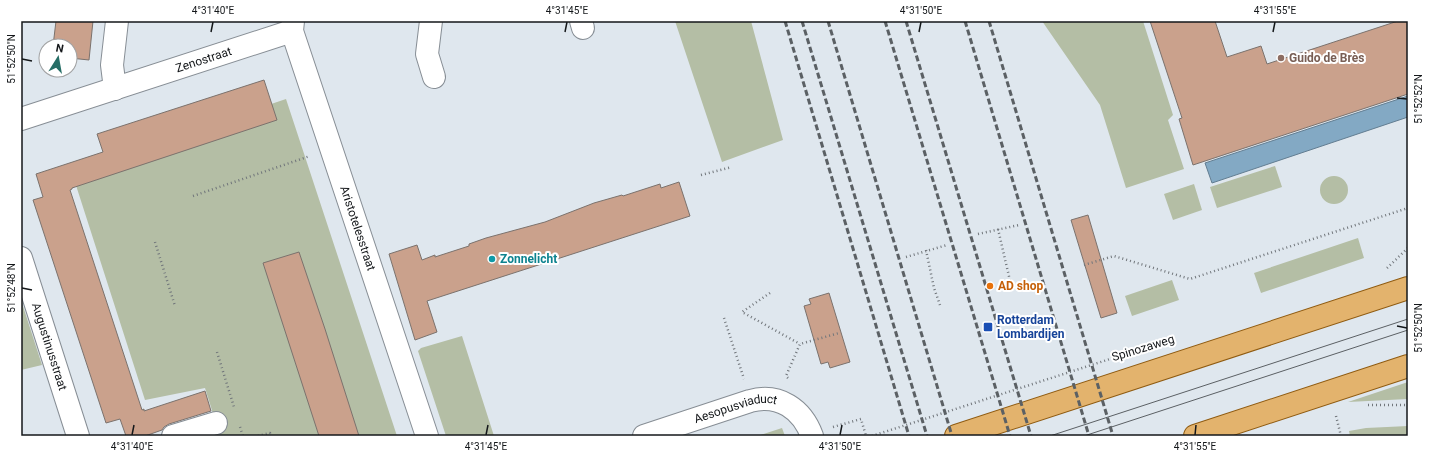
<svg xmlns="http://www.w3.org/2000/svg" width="1429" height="457" viewBox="0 0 1429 457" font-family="Roboto,sans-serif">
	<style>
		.green { fill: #b4bea5 }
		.water { fill: #83a9c4; stroke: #627d91 }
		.building { fill: #caa18c; stroke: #7b726d }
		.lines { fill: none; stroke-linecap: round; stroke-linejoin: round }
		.minor-casing { stroke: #878e95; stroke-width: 24 }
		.major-casing { stroke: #8f5b11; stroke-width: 24 }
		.path { stroke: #71767b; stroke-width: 2.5; stroke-dasharray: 1 3; stroke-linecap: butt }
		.minor { stroke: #fff; stroke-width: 22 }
		.major { stroke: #e3b36d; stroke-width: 22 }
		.tram { stroke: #5b6064; stroke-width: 1 }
		.rail { stroke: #5b6064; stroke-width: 3; stroke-dasharray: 6 3; stroke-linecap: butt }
		.ticks { fill: none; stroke: #14171a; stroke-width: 1.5 }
		.education-dot { fill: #8d6e63; stroke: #fff; stroke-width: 1.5 }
		.culture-dot { fill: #0f9aa8; stroke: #fff; stroke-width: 1.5 }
		.food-dot { fill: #e8710a; stroke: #fff; stroke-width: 1.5 }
		.transit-dot { fill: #1a4fb4; stroke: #fff; stroke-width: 1.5 }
		.labels { text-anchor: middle; stroke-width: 4; stroke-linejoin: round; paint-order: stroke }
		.education-label { font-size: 12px; font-weight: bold; fill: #785e54; stroke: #fff; text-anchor: start }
		.street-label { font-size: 12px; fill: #14171a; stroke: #fff }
		.culture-label { font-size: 12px; font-weight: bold; fill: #0d838f; stroke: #fff; text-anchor: start }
		.food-label { font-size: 12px; font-weight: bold; fill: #c56008; stroke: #fff; text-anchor: start }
		.transit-label { font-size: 12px; font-weight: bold; fill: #164399; stroke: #fff; text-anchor: start }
		.neatline { fill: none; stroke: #14171a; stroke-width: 1.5 }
		.ticks-label { font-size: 10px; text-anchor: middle; fill: #14171a }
	</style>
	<rect width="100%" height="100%" fill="#dfe7ee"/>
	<path class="green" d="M675 21H751L783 140 722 162Z
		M1042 21H1143L1173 115 1168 120 1184 169 1126 188 1100 105Z
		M286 99 397 436H220L205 388 145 400 73 176 109 159Z
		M1275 166 1282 187 1217 208 1210 187Z
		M1320 190a14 14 0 1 1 28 0a14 14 0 1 1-28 0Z
		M1194 184 1202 210 1173 220 1164 194Z
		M1358 238 1364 258 1261 293 1254 273Z
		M1172 280 1179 300 1132 316 1125 296Z
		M21 300 42 365 21 370Z
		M462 336 494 436H446L418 351 421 348Z
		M1408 382V399L1348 402Z
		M1408 426V436H1350L1349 431 1366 428Z
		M782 428 785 436H757Z"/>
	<path class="water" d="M1408 96V117L1212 183 1205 163Z"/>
	<path class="building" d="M56 21H93L89 60 70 58V46H53Z
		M1150 21H1215L1227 57 1261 46 1267 64 1398 21H1408V94L1193 165 1179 119 1182 118Z
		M264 80 277 120 72 188V189L70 190 142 410 144 409V411L205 391 211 411 169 424 164 427 162 430 145 436H126L120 419 106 423 33 200 43 197 36 174 103 152 97 134Z
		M679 182 690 216 427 301 437 332 415 340 389 254 417 245 422 260 435 255V257L469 246V244L486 238 545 222 594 203 622 195 623 196 660 184 661 188Z
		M1088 215 1117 313 1101 318 1071 220Z
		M299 252 325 329 359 436H319L263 263Z
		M829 293 850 362 830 368 828 362 821 364 804 306 811 304 809 299Z"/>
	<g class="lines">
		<defs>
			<g id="minor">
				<path id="s1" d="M293 21 292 31 427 436"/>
				<path d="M431 21 427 54 434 77"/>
				<path d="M581 21 583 28"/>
				<path d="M115 89 112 65 117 21"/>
				<path id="s2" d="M21 119 292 31"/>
				<path id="s3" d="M21 258 78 436"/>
				<path d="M173 436 216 423"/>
				<path id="s4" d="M644 436 750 401C779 393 802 409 812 436"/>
			</g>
			<path id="major" d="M956 436 1408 288
				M1195 436 1408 366"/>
		</defs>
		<use href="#minor" class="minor-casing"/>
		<use href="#major" class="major-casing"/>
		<path class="path" d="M701 175 732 167
			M193 196 310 156
			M998 229 1011 285
			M978 234 1019 225
			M155 242 175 306
			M926 250 934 288 940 305
			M906 257 947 245
			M1084 265 1114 256 1190 279 1408 208
			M1387 268 1408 248
			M770 293 742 312 800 344
			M724 318 744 379
			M217 352 234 407
			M788 378 786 376 800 344 839 333
			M1368 405H1408
			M1336 416 1341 436
			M240 427 243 436
			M833 427 861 419 866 436
			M258 436 270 433 271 436
			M872 436 1144 348"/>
		<use href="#minor" class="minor"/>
		<use href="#major" class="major"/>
		<path class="tram" d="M1050 436 1408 319
			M1084 436 1408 330"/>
		<path class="rail" d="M785 21 909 436
			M802 21 927 436
			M828 21 952 436
			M885 21 1010 436
			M906 21 1031 436
			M965 21 1089 436
			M989 21 1113 436"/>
	</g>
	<path class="ticks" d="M211 32 213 22M565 32 567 22M919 32 921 22M1273 32 1275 22M22 59 32 61M1397 98 1407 99M22 288 32 290M1397 326 1407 328M132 435 134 425M486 435 488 425M840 435 842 425M1195 435 1196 425"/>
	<circle class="education-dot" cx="1281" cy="58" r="4"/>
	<circle class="culture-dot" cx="492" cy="259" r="4"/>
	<circle class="food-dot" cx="990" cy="286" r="4"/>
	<rect class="transit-dot" x="983" y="322" width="10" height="10" rx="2"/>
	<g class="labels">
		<g class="education-label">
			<text x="1289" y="62">Guido de Brès</text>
		</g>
		<g class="street-label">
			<text dy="4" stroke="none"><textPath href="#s2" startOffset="192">Zenostraat</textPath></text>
			<text dy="4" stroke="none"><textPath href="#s1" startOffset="218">Aristotelesstraat</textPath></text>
			<text dy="4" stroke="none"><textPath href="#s3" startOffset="93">Augustinusstraat</textPath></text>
			<text transform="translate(1143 348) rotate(-17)" y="4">Spinozaweg</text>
			<text dy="4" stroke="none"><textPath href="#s4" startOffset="96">Aesopusviaduct</textPath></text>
		</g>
		<g class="culture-label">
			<text x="500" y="263">Zonnelicht</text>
		</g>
		<g class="food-label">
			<text x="998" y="290">AD shop</text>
		</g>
		<g class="transit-label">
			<text x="997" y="324">Rotterdam<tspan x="997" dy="14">Lombardijen</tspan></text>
		</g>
	</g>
	<rect width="1429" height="457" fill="none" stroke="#ffffff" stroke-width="44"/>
	<g transform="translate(58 58) rotate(11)"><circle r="19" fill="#ffffff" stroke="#a1a2a3"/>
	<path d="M0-3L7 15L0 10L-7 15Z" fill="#266e66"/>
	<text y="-6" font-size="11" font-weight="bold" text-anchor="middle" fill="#14171a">N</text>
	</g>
	<rect x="22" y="22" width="1385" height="413" class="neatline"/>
	<g class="ticks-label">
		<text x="213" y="14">4°31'40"E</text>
		<text x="567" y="14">4°31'45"E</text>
		<text x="921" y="14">4°31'50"E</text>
		<text x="1275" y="14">4°31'55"E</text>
		<text transform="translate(11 59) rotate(-90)" y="4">51°52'50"N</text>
		<text transform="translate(1418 99) rotate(-90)" y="4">51°52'52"N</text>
		<text transform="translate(11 288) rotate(-90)" y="4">51°52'48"N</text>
		<text transform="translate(1418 328) rotate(-90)" y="4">51°52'50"N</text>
		<text x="132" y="450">4°31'40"E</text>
		<text x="486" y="450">4°31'45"E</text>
		<text x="840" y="450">4°31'50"E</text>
		<text x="1195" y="450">4°31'55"E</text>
	</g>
</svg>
